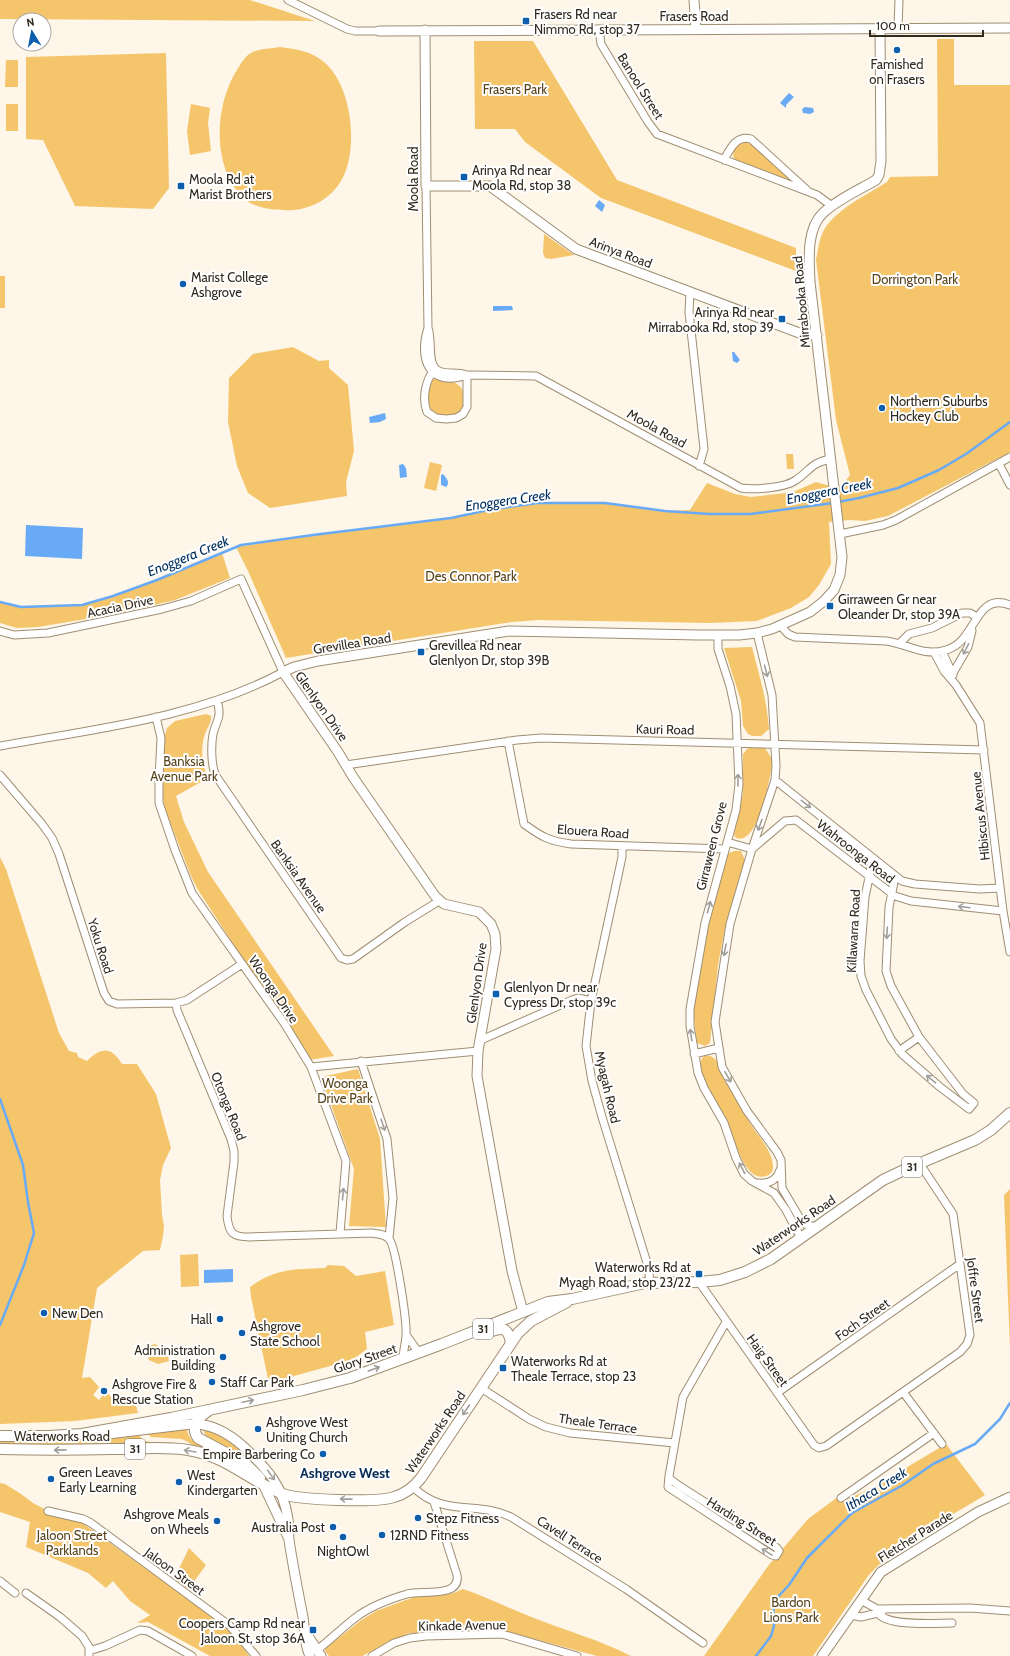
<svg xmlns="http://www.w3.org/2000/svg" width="1010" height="1656" viewBox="0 0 1010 1656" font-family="Cabin,sans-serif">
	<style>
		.green { fill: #f5c56c }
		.water { fill: #69aaf6 }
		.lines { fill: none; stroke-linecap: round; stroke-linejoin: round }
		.stream { stroke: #69aaf6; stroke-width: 2.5 }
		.street-casing { stroke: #9f8e72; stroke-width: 9 }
		.secondary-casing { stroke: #9f8e72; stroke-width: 11 }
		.primary-casing { stroke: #9f8e72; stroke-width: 12 }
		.street { stroke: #fff; stroke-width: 7 }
		.secondary { stroke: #fff; stroke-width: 9 }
		.primary { stroke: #fff; stroke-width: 10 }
		.oneway { stroke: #a29f9a }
		.poi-dot { fill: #0d5eac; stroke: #fff; stroke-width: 1.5 }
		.labels { text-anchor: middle; stroke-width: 4; stroke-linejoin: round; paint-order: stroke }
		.shield { fill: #fff; stroke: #6f6a62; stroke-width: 1 }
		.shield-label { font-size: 12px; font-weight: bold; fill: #312a1e }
		.poi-label { font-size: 13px; fill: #312a1e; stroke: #fff; text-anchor: start }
		.street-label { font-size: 13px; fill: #312a1e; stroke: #fff }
		.park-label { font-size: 13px; fill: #58431a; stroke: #fff }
		.water-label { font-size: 14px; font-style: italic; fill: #002f5d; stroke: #fff }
		.neighbourhood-label { font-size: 14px; font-weight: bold; fill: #092d54; stroke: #fff }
	</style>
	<rect width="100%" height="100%" fill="#fdf6e9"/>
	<path class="green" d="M0 0H250L315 21 0 19Z
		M937 39H954V85H1010V452L888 516 865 521 849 520 829 522 831 564 819 585 809 597 791 608 757 621 711 623 538 620 512 622 286 658 248 571 236 547 313 535 451 518 493 509 538 503H605L665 511 690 510 707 483 735 494 751 497 793 492 816 482 830 486H842L850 475 836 420 816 260C818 250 819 239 824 230 835 210 868 194 887 182L890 177 938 176Z
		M474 41H533L617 180 796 248V271L601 198 525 142 515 129H475Z
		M280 47C294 49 307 50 320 59 352 80 360 149 341 181 331 198 313 208 294 210 280 211 258 209 247 201 212 172 214 111 234 75 238 69 242 60 248 55 256 48 270 49 280 47Z
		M166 53 169 188 153 209 75 206 43 140 26 139V57Z
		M6 60H18V87H5Z
		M6 104H18V131H6Z
		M191 104 210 108 208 123 211 151 190 155 187 131Z
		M745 142 753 145 792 181 734 159C731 151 737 144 745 142Z
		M544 234 574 255 551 259 545 258 543 253Z
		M0 276H5V308H0Z
		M293 347 319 361 329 360V368L348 385 354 451 346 482 347 496 270 508 248 493 237 466 228 422 229 378 253 354Z
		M435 378C448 380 464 381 464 398 464 404 463 408 459 413 449 418 437 417 430 409 427 400 427 384 435 378Z
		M786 454H793L794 469H787Z
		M430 462 442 465 436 491 424 488Z
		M222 553 230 578 175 600 116 614 38 627 17 628 0 623V602L21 607 82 605 113 596Z
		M752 647C759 674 767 700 769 729L761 736H752L748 734 743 726 741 701 724 648Z
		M206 714 211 716C212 723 207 728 205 734 200 748 202 765 208 778L176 796 184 822 208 872 334 1056 309 1060 198 890 191 876 165 809 163 798 164 738 167 728 175 721Z
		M751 747 765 748 772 759V764C770 779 758 846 736 838L734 835 743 793V754L747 749Z
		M734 851H741L745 860 725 928 718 965 710 1043 705 1046 697 1043 693 1010 708 923 727 854Z
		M0 857 6 869 59 1033 69 1051 77 1053 78 1057 87 1061C101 1047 111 1046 122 1064H137L156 1094 171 1148 163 1165 160 1180 162 1215 164 1226 163 1236 160 1250 143 1251 97 1288 82 1378 90 1377 99 1387 93 1395 99 1400 103 1395 105 1397 108 1394 114 1399 135 1402 138 1413 75 1421 0 1424Z
		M706 1055C714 1057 717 1059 718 1066 728 1084 737 1102 748 1120 756 1134 773 1150 773 1167 773 1172 770 1175 766 1176 744 1184 733 1134 727 1121 721 1109 687 1064 706 1055Z
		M358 1069 380 1139 386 1227 349 1226 354 1169 321 1077Z
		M1010 1189V1349L1004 1195Z
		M198 1254 199 1286 181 1287 180 1255Z
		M328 1265 344 1266 356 1276 385 1271 394 1325 365 1332 367 1349 352 1360 272 1382 268 1379 251 1297 250 1287C256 1283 263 1278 269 1276 287 1268 306 1269 325 1268Z
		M155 1344 167 1351 169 1361 158 1364 149 1360 145 1347Z
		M187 1428C188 1444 202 1443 211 1451L199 1448 182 1439 151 1437 147 1433Z
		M203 1429C231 1437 250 1458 269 1481L260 1471 206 1437Z
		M138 1432C142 1447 162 1441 174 1443L79 1446 0 1445V1442H62Z
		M946 1444 985 1495C948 1518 896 1544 868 1576L813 1656H704L768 1566 808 1519 839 1496 844 1501 877 1485Z
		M0 1483 5 1484 21 1494 33 1503 48 1511 81 1522 224 1625 235 1636 249 1656H210L148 1622 137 1623 150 1615 130 1601 113 1581 106 1588 88 1573 26 1547 30 1522 0 1512Z
		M189 1548 206 1565 188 1590 174 1579Z
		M463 1589C487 1597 510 1609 534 1618 567 1631 600 1640 631 1656H597L505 1631 409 1633 362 1656H329L325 1651 326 1648 360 1621 376 1611 417 1596 451 1594Z"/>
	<path class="water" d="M789 93 794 97 786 105V108L780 103Z
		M805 107 813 108 814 112 810 114 803 113 802 109Z
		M599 200 605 205 602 212 595 206Z
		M493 306H512L513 310 493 311Z
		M732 352H734L740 360 737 363 733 361Z
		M385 413 386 419 380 422 370 423 369 417Z
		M403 464 406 468 407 477 400 478 399 465Z
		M443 474C446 478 451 482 446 487L441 485V475Z
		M26 525 83 528 82 559 25 556Z
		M233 1269V1282L204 1283V1270Z"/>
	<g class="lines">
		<path class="stream" d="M838 502 859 498 898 488 939 470 966 454 1010 422
			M0 602 21 607 82 605 113 596 157 580 241 545 313 535 451 518 493 509 538 503H605L665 511 709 514H750L833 503
			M0 1099 23 1165 28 1202 34 1233 24 1265 0 1325
			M756 1656 771 1636 774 1626 773 1617 774 1601 789 1585 807 1558 852 1513 903 1485 933 1464 975 1444 1000 1419 1010 1403"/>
		<defs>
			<path id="street" d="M288 0 347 29 355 31H379
				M898 28 899 0
				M599 29 601 44 648 122 657 134 817 195 832 206
				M724 160C730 149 736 135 751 139L807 190
				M426 186 428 328C418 359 429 388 467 375L536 376 741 488C754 490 785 488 796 480 811 470 810 463 831 459
				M690 292 689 312 704 449 699 466
				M428 328C433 341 426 365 439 371 447 375 457 371 466 375
				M434 370C425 381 422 399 427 412L436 418 446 419 456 418 463 414 467 407V375
				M999 464 1010 485
				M840 534 883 525 896 520 1010 457
				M780 625 788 634 795 637 886 641C909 644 922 657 946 650 977 642 974 591 1010 605
				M0 631 14 635 48 633 162 609 191 601 241 579 283 672C197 718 94 729 0 746
				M757 633 772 695 776 766 775 780 752 849 730 924 715 1022 722 1067 747 1111 777 1152 781 1160 782 1188 802 1222 807 1225 816 1227
				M718 635V649L730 686 736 714 739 784 736 810 705 923 690 1009V1026L698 1073 704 1088 724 1123 736 1158 744 1174 752 1181 774 1193 786 1210 801 1238
				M899 644 909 634 932 628 962 613H970L977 617
				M942 651 953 675
				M934 652 944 671 956 685 980 723 1003 911 1010 952
				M953 673 968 647 972 631
				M217 700C222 719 217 718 213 734 211 745 211 766 216 776L341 958 347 960 353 959 405 922 439 901
				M156 717 161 738 159 779V803L175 850 192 893 284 1023 311 1067 346 1161 340 1233
				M508 741 524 824C542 837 549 841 571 844L725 849
				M346 765 517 740 541 738 984 750
				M0 775 42 824 52 838 59 854 104 993 109 1001 117 1004 176 1003 187 1000 242 964
				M775 780 902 881 915 884 980 889 1000 888
				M727 842 752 849 785 821 796 820 895 896 911 901 1003 911
				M622 846V857L591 1001 586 1046 592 1081 602 1117 648 1266 650 1282
				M873 858 865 897 860 961 861 976 866 990 891 1039 902 1054 940 1087 969 1109 974 1103 963 1094 919 1037 891 986 886 971 889 907 895 877
				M176 1003 177 1010 231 1139 234 1151V1162L227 1216C229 1234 233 1237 250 1237L372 1233C378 1234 385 1234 389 1239 396 1246 407 1322 406 1335 406 1341 403 1352 403 1359
				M481 1040 572 1000 578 998 591 1001
				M899 1051 919 1037
				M694 1054 719 1048
				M361 1061 387 1139 393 1198 389 1238
				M311 1067 478 1051
				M759 1183C769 1184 777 1180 780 1170
				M699 1282 814 1445 819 1448 826 1446 960 1352 967 1344 970 1335 953 1214 920 1164
				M407 1336 419 1353
				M481 1388 529 1419 546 1427 570 1433 675 1443
				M903 1392 942 1444
				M777 1393 960 1264
				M669 1476 670 1479 678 1485 777 1548 779 1551 776 1556 772 1555 668 1487 669 1476 683 1397 726 1322
				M413 1487C443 1517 477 1501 511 1517L626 1589 703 1643
				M841 1498 934 1433
				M48 1511 83 1519 91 1523 229 1625 256 1656
				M0 1581 15 1593
				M26 1593 60 1617 82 1636 89 1647V1656
				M861 1600 877 1609 970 1608 1010 1611
				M878 1613C887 1627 936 1623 952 1623
				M851 1615 861 1617 882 1612
				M317 1650C330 1640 342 1628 355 1618 369 1607 390 1599 407 1594 423 1590 461 1598 457 1575L434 1502
				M89 1651 105 1646 140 1630 148 1631 192 1656
				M372 1656 394 1643 410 1638 426 1636 502 1634 577 1656"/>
			<path id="secondary" d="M694 0 696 29
				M425 30 426 186H490L576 249 802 334 817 335
				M379 31 1010 28
				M523 1312 512 1271 477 1076 478 1051 496 949 495 934 491 924 479 912 444 904 435 896 353 777 338 752 283 672 294 667 318 661 509 631 698 635H739L757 633 772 629 810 612 824 601 834 590 840 575 842 557 810 282C809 261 806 229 823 213 838 199 859 190 876 180L879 175 881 161 880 28
				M108 1434 191 1424C213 1423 230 1434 245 1448 268 1470 283 1486 288 1519 289 1526 288 1533 289 1540 293 1566 298 1592 303 1617 305 1630 304 1644 310 1656
				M263 1484 288 1537
				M306 1633 321 1656
				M822 1656 881 1572 978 1512 1010 1497"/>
			<path id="primary" d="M489 1332C503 1327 508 1327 511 1343
				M208 1411C198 1418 190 1426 198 1438L245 1463 260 1478
				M0 1436H49L82 1434 171 1418 303 1390 350 1378 442 1344 548 1302 572 1299 645 1283 699 1282 720 1280 745 1272 771 1259 883 1180 904 1170 975 1140 991 1130 1010 1113
				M0 1449C37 1450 75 1450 112 1449 137 1449 163 1446 188 1450 227 1456 249 1481 283 1494 299 1500 378 1503 394 1497 405 1494 414 1487 421 1478L518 1333 531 1321 567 1302"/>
		</defs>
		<use href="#street" class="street-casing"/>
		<use href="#secondary" class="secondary-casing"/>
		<use href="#primary" class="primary-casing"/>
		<use href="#street" class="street"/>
		<use href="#secondary" class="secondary"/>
		<use href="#primary" class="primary"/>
	</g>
	<defs><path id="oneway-shaft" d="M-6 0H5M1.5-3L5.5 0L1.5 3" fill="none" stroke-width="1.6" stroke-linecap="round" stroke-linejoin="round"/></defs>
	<g class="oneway">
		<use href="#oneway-shaft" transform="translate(966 649) rotate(117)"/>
		<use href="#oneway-shaft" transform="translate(766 671) rotate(76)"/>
		<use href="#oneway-shaft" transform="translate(738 780) rotate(-90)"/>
		<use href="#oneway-shaft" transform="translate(806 804) rotate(38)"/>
		<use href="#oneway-shaft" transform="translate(760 825) rotate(109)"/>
		<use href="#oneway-shaft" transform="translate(709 907) rotate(-75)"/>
		<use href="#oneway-shaft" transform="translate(964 907) rotate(-173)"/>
		<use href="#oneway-shaft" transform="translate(887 933) rotate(94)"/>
		<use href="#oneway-shaft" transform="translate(725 950) rotate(100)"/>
		<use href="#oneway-shaft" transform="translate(691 1035) rotate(-99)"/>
		<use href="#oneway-shaft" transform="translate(728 1077) rotate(60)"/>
		<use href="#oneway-shaft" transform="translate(931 1079) rotate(-140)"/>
		<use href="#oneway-shaft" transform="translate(383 1125) rotate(71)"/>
		<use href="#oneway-shaft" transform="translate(742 1168) rotate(-117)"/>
		<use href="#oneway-shaft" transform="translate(343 1194) rotate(-85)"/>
		<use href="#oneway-shaft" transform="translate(374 1369) rotate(-20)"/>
		<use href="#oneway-shaft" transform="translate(248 1401) rotate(-12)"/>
		<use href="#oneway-shaft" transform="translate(466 1410) rotate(124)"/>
		<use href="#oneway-shaft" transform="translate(60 1450) rotate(179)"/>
		<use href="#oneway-shaft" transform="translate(190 1451) rotate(-171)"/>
		<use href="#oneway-shaft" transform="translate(271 1475) rotate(55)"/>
		<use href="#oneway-shaft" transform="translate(346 1499) rotate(-179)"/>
		<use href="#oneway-shaft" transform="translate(767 1552) rotate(-148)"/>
	</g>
	<g class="poi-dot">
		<rect x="522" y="17" width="8" height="8" rx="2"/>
		<circle cx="897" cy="50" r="4"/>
		<rect x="460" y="173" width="8" height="8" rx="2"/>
		<rect x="177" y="182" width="8" height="8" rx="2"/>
		<circle cx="183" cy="284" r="4"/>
		<rect x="778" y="315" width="8" height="8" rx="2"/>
		<circle cx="882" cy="408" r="4"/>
		<rect x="826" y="602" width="8" height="8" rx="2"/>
		<rect x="417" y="648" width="8" height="8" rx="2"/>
		<rect x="492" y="990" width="8" height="8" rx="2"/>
		<rect x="695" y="1270" width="8" height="8" rx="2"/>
		<circle cx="44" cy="1313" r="4"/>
		<circle cx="220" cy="1319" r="4"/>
		<circle cx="242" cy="1333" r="4"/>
		<circle cx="223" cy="1357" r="4"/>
		<rect x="499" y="1364" width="8" height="8" rx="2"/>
		<circle cx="212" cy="1382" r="4"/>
		<circle cx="104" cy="1391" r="4"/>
		<circle cx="258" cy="1429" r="4"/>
		<circle cx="323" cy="1454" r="4"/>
		<circle cx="51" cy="1479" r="4"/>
		<circle cx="179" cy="1482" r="4"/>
		<circle cx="418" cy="1518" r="4"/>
		<circle cx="217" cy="1521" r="4"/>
		<circle cx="333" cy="1527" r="4"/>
		<circle cx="382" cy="1535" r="4"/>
		<circle cx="343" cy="1537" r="4"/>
		<rect x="309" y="1626" width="8" height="8" rx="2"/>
	</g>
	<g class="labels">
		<g class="shield">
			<rect x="902" y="1157" width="20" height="20" rx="3"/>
			<rect x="473" y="1319" width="20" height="20" rx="3"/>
			<rect x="125" y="1439" width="20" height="20" rx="3"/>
		</g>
		<g class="shield-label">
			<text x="912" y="1171">31</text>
			<text x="483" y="1333">31</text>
			<text x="135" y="1453">31</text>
		</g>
		<g class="poi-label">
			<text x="534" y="19">Frasers Rd near<tspan x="534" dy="15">Nimmo Rd, stop 37</tspan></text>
			<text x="897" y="69" text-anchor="middle">Famished<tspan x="897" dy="15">on Frasers</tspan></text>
			<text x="472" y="175">Arinya Rd near<tspan x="472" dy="15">Moola Rd, stop 38</tspan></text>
			<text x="189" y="184">Moola Rd at<tspan x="189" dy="15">Marist Brothers</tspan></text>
			<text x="191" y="282">Marist College<tspan x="191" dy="15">Ashgrove</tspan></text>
			<text x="774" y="317" text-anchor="end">Arinya Rd near<tspan x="774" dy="15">Mirrabooka Rd, stop 39</tspan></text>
			<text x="890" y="406">Northern Suburbs<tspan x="890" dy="15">Hockey Club</tspan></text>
			<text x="838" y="604">Girraween Gr near<tspan x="838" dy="15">Oleander Dr, stop 39A</tspan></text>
			<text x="429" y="650">Grevillea Rd near<tspan x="429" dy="15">Glenlyon Dr, stop 39B</tspan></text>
			<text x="504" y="992">Glenlyon Dr near<tspan x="504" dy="15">Cypress Dr, stop 39c</tspan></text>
			<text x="691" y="1272" text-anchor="end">Waterworks Rd at<tspan x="691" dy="15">Myagh Road, stop 23/22</tspan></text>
			<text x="52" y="1318">New Den</text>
			<text x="212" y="1324" text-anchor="end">Hall</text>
			<text x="250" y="1331">Ashgrove<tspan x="250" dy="15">State School</tspan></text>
			<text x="215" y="1355" text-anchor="end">Administration<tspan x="215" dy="15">Building</tspan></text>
			<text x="511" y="1366">Waterworks Rd at<tspan x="511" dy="15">Theale Terrace, stop 23</tspan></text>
			<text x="220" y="1387">Staff Car Park</text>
			<text x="112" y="1389">Ashgrove Fire &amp;<tspan x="112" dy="15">Rescue Station</tspan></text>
			<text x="266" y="1427">Ashgrove West<tspan x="266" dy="15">Uniting Church</tspan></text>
			<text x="315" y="1459" text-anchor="end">Empire Barbering Co</text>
			<text x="59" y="1477">Green Leaves<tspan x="59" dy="15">Early Learning</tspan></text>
			<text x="187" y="1480">West<tspan x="187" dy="15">Kindergarten</tspan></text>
			<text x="209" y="1519" text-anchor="end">Ashgrove Meals<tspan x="209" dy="15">on Wheels</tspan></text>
			<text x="426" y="1523">Stepz Fitness</text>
			<text x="325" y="1532" text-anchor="end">Australia Post</text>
			<text x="390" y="1540">12RND Fitness</text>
			<text x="343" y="1556" text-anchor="middle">NightOwl</text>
			<text x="305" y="1628" text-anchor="end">Coopers Camp Rd near<tspan x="305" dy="15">Jaloon St, stop 36A</tspan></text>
		</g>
		<g class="street-label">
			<text x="694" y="21">Frasers Road</text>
			<text transform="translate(641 86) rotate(58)" y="5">Banool Street</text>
			<text transform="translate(413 179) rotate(-90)" y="5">Moola Road</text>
			<text transform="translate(621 252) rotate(21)" y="5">Arinya Road</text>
			<text transform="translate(801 302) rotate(-95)" y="5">Mirrabooka Road</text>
			<text transform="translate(657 428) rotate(29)" y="5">Moola Road</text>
			<text transform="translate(120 606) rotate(-12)" y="5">Acacia Drive</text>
			<text transform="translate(352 643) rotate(-9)" y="5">Grevillea Road</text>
			<text transform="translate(322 706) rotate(55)" y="5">Glenlyon Drive</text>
			<text transform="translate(665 729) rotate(1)" y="5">Kauri Road</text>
			<text transform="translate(980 816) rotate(-96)" y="5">Hibiscus Avenue</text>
			<text transform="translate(593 831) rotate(4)" y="5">Elouera Road</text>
			<text transform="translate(711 846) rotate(-76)" y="5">Girraween Grove</text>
			<text transform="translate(856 851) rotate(38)" y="5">Wahroonga Road</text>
			<text transform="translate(299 876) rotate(55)" y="5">Banksia Avenue</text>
			<text transform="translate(853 931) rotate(-87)" y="5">Killawarra Road</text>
			<text transform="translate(101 946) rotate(72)" y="5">Yoku Road</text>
			<text transform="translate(476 983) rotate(-82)" y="5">Glenlyon Drive</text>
			<text transform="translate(274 989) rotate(56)" y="5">Woonga Drive</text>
			<text transform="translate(608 1087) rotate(77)" y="5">Myagah Road</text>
			<text transform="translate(229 1106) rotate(68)" y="5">Otonga Road</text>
			<text transform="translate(794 1225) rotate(-34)" y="5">Waterworks Road</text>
			<text transform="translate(976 1290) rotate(82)" y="5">Joffre Street</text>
			<text transform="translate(862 1319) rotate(-35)" y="5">Foch Street</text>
			<text transform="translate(365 1358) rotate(-19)" y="5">Glory Street</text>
			<text transform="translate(768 1360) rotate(54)" y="5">Haig Street</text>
			<text transform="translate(598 1423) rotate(8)" y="5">Theale Terrace</text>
			<text transform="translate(435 1432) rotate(-56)" y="5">Waterworks Road</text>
			<text x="62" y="1441">Waterworks Road</text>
			<text transform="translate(742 1521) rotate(32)" y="5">Harding Street</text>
			<text transform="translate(915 1536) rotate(-32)" y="5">Fletcher Parade</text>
			<text transform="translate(570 1539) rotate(33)" y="5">Cavell Terrace</text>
			<text transform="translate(175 1571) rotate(36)" y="5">Jaloon Street</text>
			<text transform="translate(462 1625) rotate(-1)" y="5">Kinkade Avenue</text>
		</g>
		<g class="park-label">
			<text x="515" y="94">Frasers Park</text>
			<text x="915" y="284">Dorrington Park</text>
			<text x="471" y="581">Des Connor Park</text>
			<text x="184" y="766">Banksia<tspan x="184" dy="15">Avenue Park</tspan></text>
			<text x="345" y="1088">Woonga<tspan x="345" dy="15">Drive Park</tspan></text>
			<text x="72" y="1540">Jaloon Street<tspan x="72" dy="15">Parklands</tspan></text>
			<text x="791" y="1607">Bardon<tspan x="791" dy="15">Lions Park</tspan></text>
		</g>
		<g class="water-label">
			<text transform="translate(829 491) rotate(-11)" y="5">Enoggera Creek</text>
			<text transform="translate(508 500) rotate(-8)" y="5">Enoggera Creek</text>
			<text transform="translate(188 556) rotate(-22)" y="5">Enoggera Creek</text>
			<text transform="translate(876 1489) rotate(-32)" y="5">Ithaca Creek</text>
		</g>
		<g class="neighbourhood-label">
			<text x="345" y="1478">Ashgrove West</text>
		</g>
	</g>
	<g transform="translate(32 32) rotate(350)"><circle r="19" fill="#ffffff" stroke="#adaaa5"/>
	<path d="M0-3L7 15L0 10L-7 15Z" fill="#0d5eac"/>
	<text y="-6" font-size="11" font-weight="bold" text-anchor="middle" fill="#312a1e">N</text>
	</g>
	<path d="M870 30v6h113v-6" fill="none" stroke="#312a1e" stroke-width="2"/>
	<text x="876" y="30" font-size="12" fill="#312a1e" stroke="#ffffff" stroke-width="3" paint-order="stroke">100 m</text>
</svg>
